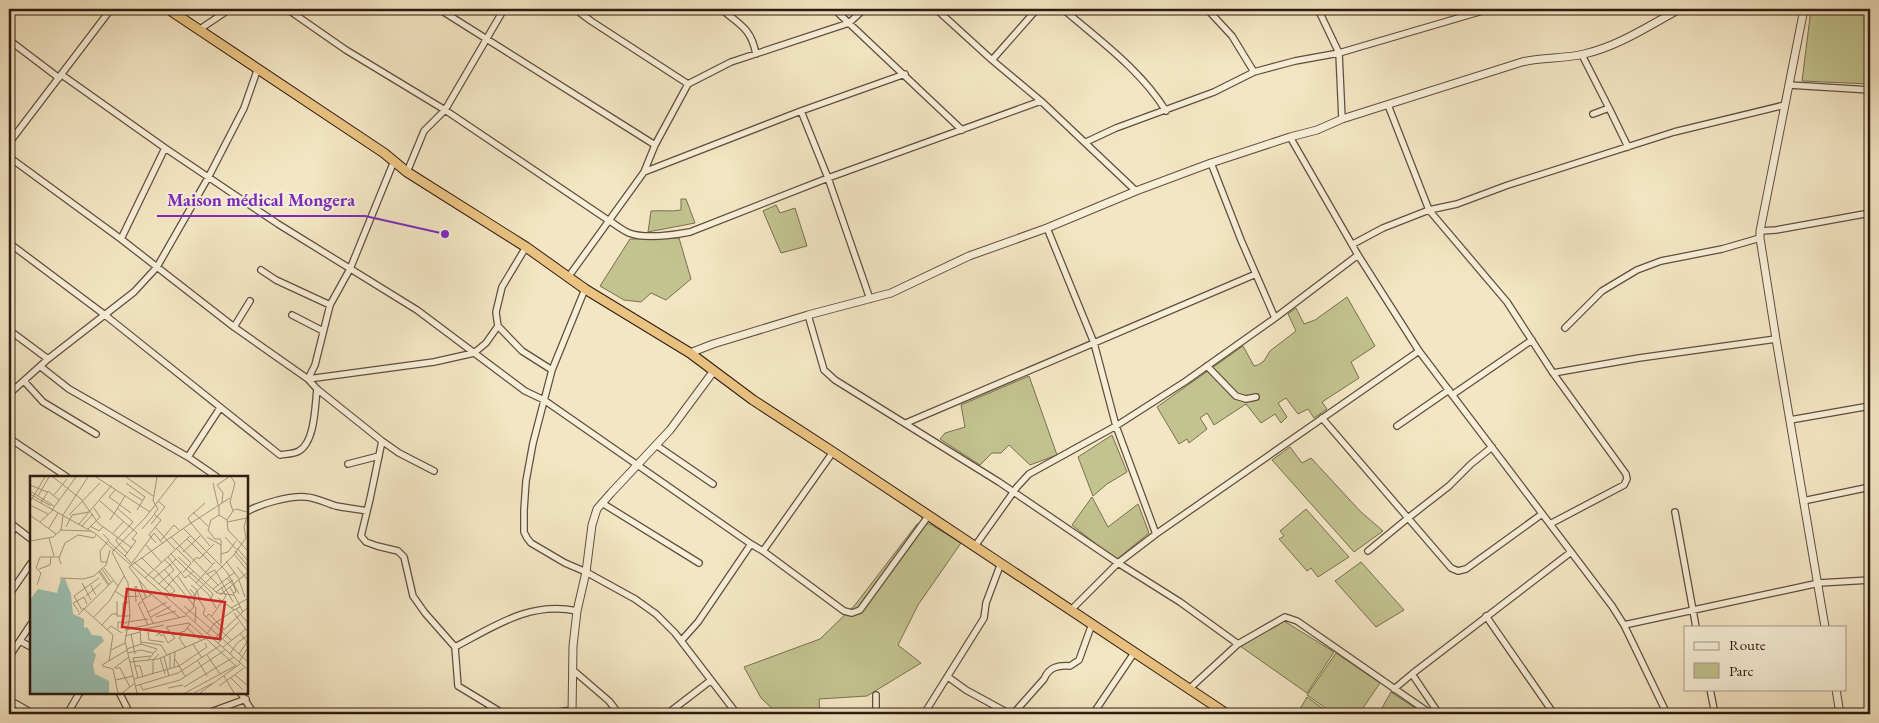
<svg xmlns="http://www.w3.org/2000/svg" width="1879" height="723" viewBox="0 0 1879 723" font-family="'EB Garamond',serif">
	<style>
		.green { fill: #c2c38f; stroke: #786f50 }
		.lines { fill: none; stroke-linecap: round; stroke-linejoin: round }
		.minor-casing { stroke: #604e3d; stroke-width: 8 }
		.tertiary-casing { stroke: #604e3d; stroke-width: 9 }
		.trunk-casing { stroke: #2e1b10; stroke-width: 11 }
		.minor { stroke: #f8efd9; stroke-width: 5.5 }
		.tertiary { stroke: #f8efd9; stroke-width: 7 }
		.trunk { stroke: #eac382; stroke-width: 9 }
		.inset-road { fill: none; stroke: #a5957c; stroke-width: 1 }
		.view { fill: #d62828; fill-opacity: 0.15; stroke: #d62828; stroke-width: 2.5 }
		.inset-edge { fill: none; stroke: #2e1b10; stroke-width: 2.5 }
		.leader { fill: none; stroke: #7b2cbf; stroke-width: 2 }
		.callout-dot { fill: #7b2cbf; stroke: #f8efd9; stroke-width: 2 }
		.callout-label { font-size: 18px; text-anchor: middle; font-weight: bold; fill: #7b2cbf; stroke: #f8efd9; stroke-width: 4.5; stroke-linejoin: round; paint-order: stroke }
	</style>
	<rect width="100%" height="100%" fill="#f4e6c4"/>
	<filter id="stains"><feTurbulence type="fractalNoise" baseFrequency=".004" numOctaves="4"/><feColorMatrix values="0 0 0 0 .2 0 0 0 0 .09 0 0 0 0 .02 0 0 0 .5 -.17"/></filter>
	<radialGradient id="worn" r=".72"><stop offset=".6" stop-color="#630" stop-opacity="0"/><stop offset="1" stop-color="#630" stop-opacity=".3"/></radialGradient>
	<path class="green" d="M1811 9H1870V84L1802 81Z
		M681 199H686L695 223 648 232 651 211C661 210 671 212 681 210Z
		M776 205 780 213 795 208 807 246 781 253 763 211Z
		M679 238 691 279 666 300 651 293 641 302 624 300 600 286 630 239Z
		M1347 297 1375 346 1351 362 1359 378 1322 402 1327 409 1314 418 1308 409 1298 414 1286 398 1278 403 1287 417 1281 423 1275 414 1261 423 1246 404 1214 425 1207 413 1200 418 1207 429 1189 443 1187 439 1179 444 1157 407 1243 346 1254 366 1258 365 1264 361 1270 351 1296 331 1288 314 1296 308 1304 324 1315 320Z
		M1029 376 1057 455 1030 465 1009 445 1001 453H992L980 465 940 439 945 433 965 427 961 405Z
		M1112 435 1127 472 1107 484 1093 496 1078 457Z
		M1290 447 1302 463 1311 458 1361 512 1383 531 1354 552 1272 460Z
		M1092 497 1108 527 1138 504 1149 533 1116 560 1072 525Z
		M1306 509 1349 557 1318 577 1311 568 1307 571 1279 539 1284 536 1280 531Z
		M917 524H930L961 543 918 605 898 645 921 663 867 696 819 699 820 714H778L761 698 744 667 820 639 855 605Z
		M1361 562 1404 610 1376 627 1335 581Z
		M1284 621 1334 652 1307 693 1240 646Z
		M1336 653 1380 683 1359 714H1334L1307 695Z
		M1391 692 1424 714H1393L1382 708Z
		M1307 697 1326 711 1324 714H1297Z"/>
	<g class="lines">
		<defs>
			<path id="minor" d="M287 9 346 50 445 110 608 220C615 224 622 230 629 233 644 239 674 235 690 232L828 178 1041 101
				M439 9 655 145
				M575 9 591 21 688 84
				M721 9C740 25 751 28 756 54
				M834 9 962 130
				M936 9 992 60 1041 101 1136 191
				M1063 9C1099 40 1141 70 1166 111
				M1207 9 1232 36 1254 72
				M1318 9 1339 53 1342 119
				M200 29 230 9
				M9 40 59 78
				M1582 55 1609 108 1593 114
				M992 60 1037 9
				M62 75 165 148 278 224 417 310 525 391 544 400 751 544 763 551
				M1789 85 1870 90
				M1388 105 1429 210 1507 302 1553 373 1626 474 1627 479 1624 485 1550 524
				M1609 108 1628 147
				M801 111 828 178 870 299
				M1290 137 1358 255 1419 351 1612 606 1624 625 1667 714
				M1086 142 1116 128 1214 92 1254 72 1295 61 1339 53 1489 9
				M9 143 111 9
				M9 157 121 239 234 327 308 379 317 389 382 441 370 499 361 536 366 542 377 546 398 551 404 557 413 596 425 613 455 647 458 686 504 714
				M1211 163 1241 240 1275 318
				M407 172 424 131 445 110 504 9
				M644 172 801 111 905 74
				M1047 228 1094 343 1116 426 1156 534
				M1760 231 1776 230 1870 213
				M121 239 165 148
				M9 243 105 315 280 455C286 454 294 454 299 451 315 442 315 406 317 389
				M1353 244 1383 228 1429 210 1457 204 1508 185 1674 132 1785 105
				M526 247 502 287 496 312 497 320 498 326 522 351 552 370 533 443 526 481 524 510V532L527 538 531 543 565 563 586 572 635 599 656 614 675 633 737 714
				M261 270 276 280 330 305
				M569 276 644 172 655 145 688 84 731 62 849 23 864 9
				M292 315 323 331
				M808 315 824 370 835 380 999 482 1118 563 1180 602 1238 644
				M234 327 250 301
				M1565 328 1602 291 1637 270 1661 261 1722 249 1760 238
				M9 330 48 359
				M1207 366 1236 396 1246 399 1256 397
				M41 367 69 389 188 457
				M552 370 585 289
				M1553 373 1639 358 1776 339
				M308 379 315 365 330 305 350 269 394 161
				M308 379 434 362 474 353 486 343 498 326
				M24 381 43 402 96 434
				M9 394 48 359 134 292 157 267 209 176 244 108 258 68
				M1452 395 1532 340
				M1322 418 1408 518 1449 486 1471 464 1492 447
				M1790 420 1870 406
				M906 423 1256 274
				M1397 426 1449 390
				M9 438 67 477
				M382 441 399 453 434 471
				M656 445 713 484
				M833 452 763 551 844 611 852 613 860 610 929 515
				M348 464 379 456
				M217 477 188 457 220 408
				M1803 501 1870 487
				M602 503 699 563
				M246 512C260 504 291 495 306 497 317 498 326 503 336 506 346 508 357 509 367 511
				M1675 512 1696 627
				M9 522 31 539
				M9 536 15 527
				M975 546 1017 487 1029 474 1116 426 1186 381 1275 318 1358 255
				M1368 551 1408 518 1451 568 1458 571 1466 569 1542 514
				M9 595 31 563
				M1071 610 1118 563 1156 534 1419 351
				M1486 616 1554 714
				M1624 625 1819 583 1870 580
				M20 641 31 647
				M681 641 698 622 751 544
				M455 647C495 626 530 601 577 611
				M9 657 31 624
				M574 671 609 701 619 714
				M948 677 966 690 1010 714
				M1189 689 1238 644 1285 617 1297 621 1431 714
				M1394 689 1412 674
				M1710 689 1715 714
				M119 692 130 714
				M240 692 254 714
				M876 695V714
				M9 700 34 714
				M67 714 80 692
				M205 714 246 699
				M545 714 572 710
				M667 714 710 681
				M924 714 984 618 986 603 1001 563
				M1013 714 1044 679C1049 667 1058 665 1070 666L1079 660 1092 624
				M1093 714 1134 653
				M1439 714 1412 674 1571 552"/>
			<path id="tertiary" d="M1804 9 1760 231V238L1776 339 1825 627
				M690 353 713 344 808 315 891 293 969 256 1047 228 1136 191 1211 163 1290 137 1317 130 1342 119 1522 62C1543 57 1564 59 1584 54 1619 46 1648 26 1680 9
				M1836 689 1840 714
				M572 714 573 646 577 611 586 572 592 525 597 509 611 493 670 430 713 372"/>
			<path id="trunk" d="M168 9 384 153 407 172 526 247 585 289 690 353 753 400 833 452 1227 714"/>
		</defs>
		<use href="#minor" class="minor-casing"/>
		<use href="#tertiary" class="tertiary-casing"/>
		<use href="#trunk" class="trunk-casing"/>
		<use href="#minor" class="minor"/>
		<use href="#tertiary" class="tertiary"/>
		<use href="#trunk" class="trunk"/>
	</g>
	<g transform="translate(30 476)">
		<rect width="218" height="218" fill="#f4e6c4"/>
		<path d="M31 103H35L41 118 43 138 54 143V152L57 151 62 159 71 160 74 165 63 175 66 179 63 189 65 198 79 205V217H0V124L8 113 27 117Z" fill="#9cc0b2"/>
		<path class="inset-road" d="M23 1 51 23 68 47 102 72M66 1 120 36M96 1 123 20M96 7 115 21 107 34M183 7 188 29M0 9 17 16M86 13 79 21 101 37M0 15 24 30M99 16 112 24M0 18 21 30M24 19 37 3M8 20 19 1M0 21 66 58 217 193M70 25 107 57 102 63 106 65 95 80 102 88M0 26 15 1M11 27 18 15 29 24M192 27 193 17 187 9 199 1M0 29 18 38M87 32 103 46 89 61M22 34 46 1M203 35 206 33 217 36M163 36 178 50M0 39 26 58M33 39 58 1M39 39 70 7M189 39V29L200 22M80 44 95 20M197 44 203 35 200 26 205 7 201 1M10 46 23 34M197 46 217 42M49 48 59 36M121 48 135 31 128 25M52 50 63 38M60 50 69 55 73 51M36 51 42 39 59 36 82 9M125 51 145 73M19 52 28 37M153 52 197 96 209 118M58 53 70 41 64 32M112 53 124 39M30 54 60 55M83 57 94 45M73 58 79 64 70 75 71 86H77M88 61 86 65 97 77M141 61 188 109M177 61 191 69M195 61 206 73M19 62 24 80M157 63 182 88M191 63H185L178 54 181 44 189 39 197 44 198 54 217 74M131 64 144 49 149 54M191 64V88M0 65 23 61 31 54 33 40M79 66 95 80M126 67 119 59 131 44 124 38 128 33 123 25 127 1M115 68 132 87M180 70 161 47 189 29M207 72 217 84M205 75 217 89M153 76 170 60M141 78 156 93 159 90 161 87 146 72M191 78 198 76 206 65M204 78 217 94M138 81 155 102 164 95M148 81 187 117 204 119M112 82 124 94M135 84 140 89 146 83M196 85 209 103M104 86 145 122M162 86 167 81 169 83 184 68M102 87 124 57 133 68M31 88 29 82 35 67 48 59 64 62 66 59M207 91 217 103M74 92 88 110M9 93 20 89 21 81M72 93 81 106M125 94 139 109 135 113M135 94 166 132 165 146M70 95 79 108M69 96 78 109M153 97 156 93 173 108M177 98 185 94 203 126M147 99 165 125M159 100 179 119 186 132M30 102 53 103 64 100 76 89 80 74M115 102 160 60M197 102 204 110 206 116 203 117M123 103 140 89 144 94 129 108M109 104 116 122M209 104 215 121M52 107 61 124M166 107 185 86M173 108 183 118 181 123M7 109 11 97 6 92 10 81H29M61 109 63 114 71 107M161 109 167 114 169 122M105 110 106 126M106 110 123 147M200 111 213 136M183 113 205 96M85 115 94 121 109 120M186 116 203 104M120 117 150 142M190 119 217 97M56 120 63 114 66 119M136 121 145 115 139 108 152 95M168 122 175 133 173 138 201 164M188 122 204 134 210 131M158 123 165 119 160 113M112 124 121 119 99 91 161 47 158 42 175 27M87 125V140H100M112 126 108 128 118 149M57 128 54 121 47 125 44 120 69 102M154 130 188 159M53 132 83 159 79 185M201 132 217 123M206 133 217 146M49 136 43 127 47 125 52 134M118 136 137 126M204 137 217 155M156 138 163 132 166 116 203 80 216 62 214 51 217 40M48 139 83 105M93 140V127L99 126M64 141 80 124 94 100M121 141 141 130M126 141 146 135M176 141 179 138 194 153M181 141 196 120 191 111M97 146 118 143M72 149 82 138H87M136 151 159 147 206 190M157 152 172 165M88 153V146L97 147M77 154 81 150 92 157M95 154 156 140M118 156 119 164 134 166M101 158 105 178M177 158 184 148 204 134M134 159 138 167 145 162 136 151M143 159 155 155 160 148M153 159 149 162 156 172M188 159 217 185M95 160 110 156M126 160 129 157 131 160 139 154M184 163 217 132M111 166 131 169 137 179M188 167 209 146M111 168 110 154 134 149M163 168 172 182M193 171 216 153M97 173 111 168 127 173 118 184M81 174 95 167M98 177 111 174 123 177M200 178 207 167 217 160M209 178 217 166 210 157M177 179 190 198M134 181 139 200M130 182 135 198M145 183 155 200M168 185 177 200M100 186 128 183 177 162M209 186 217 173M72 189 97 174M72 190 83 193 88 217M105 190H110L113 201M144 191 145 176M84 192 99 181M85 192H90L100 211M140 193V177M123 198V184L129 178M205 199 217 209M194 200 204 217M108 202 103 182 120 180M201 202 213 214M104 203 149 190 177 171 175 167M86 204 103 200M110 208 113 214 150 204 195 174M105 210 148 197 191 169M189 210 214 192M154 211 204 181M138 212 153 209M92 217 105 207M107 217 95 165 100 140 98 107 82 76 115 42 147 1M155 217 205 190M164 217 183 207M170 217 211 187"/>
		<path class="view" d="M97 113 195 126 190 163 92 151Z"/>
		<rect width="218" height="218" class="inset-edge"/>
	</g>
	<path class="leader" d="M445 234L365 216H157"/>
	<circle class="callout-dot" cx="445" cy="234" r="5"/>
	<g class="callout-label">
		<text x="261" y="206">Maison médical Mongera</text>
	</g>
	<rect width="1879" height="723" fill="none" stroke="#f4e6c4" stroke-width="30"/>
	<rect x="10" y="10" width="1859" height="703" fill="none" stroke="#2e1b10" stroke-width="2.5"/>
	<rect x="15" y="15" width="1849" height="693" fill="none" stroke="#2e1b10"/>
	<rect x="1684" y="626" width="162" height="65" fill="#f8efd9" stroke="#a79a89"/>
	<rect x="1694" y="642" width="25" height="8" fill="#f8efd9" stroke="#a79a89"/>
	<text x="1729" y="650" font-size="15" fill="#2e1b10">Route</text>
	<rect x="1694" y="663" width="25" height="15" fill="#c2c38f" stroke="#a79a89"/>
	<text x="1729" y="676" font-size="15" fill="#2e1b10">Parc</text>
	<rect width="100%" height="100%" filter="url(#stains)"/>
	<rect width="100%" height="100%" fill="url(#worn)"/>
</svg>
